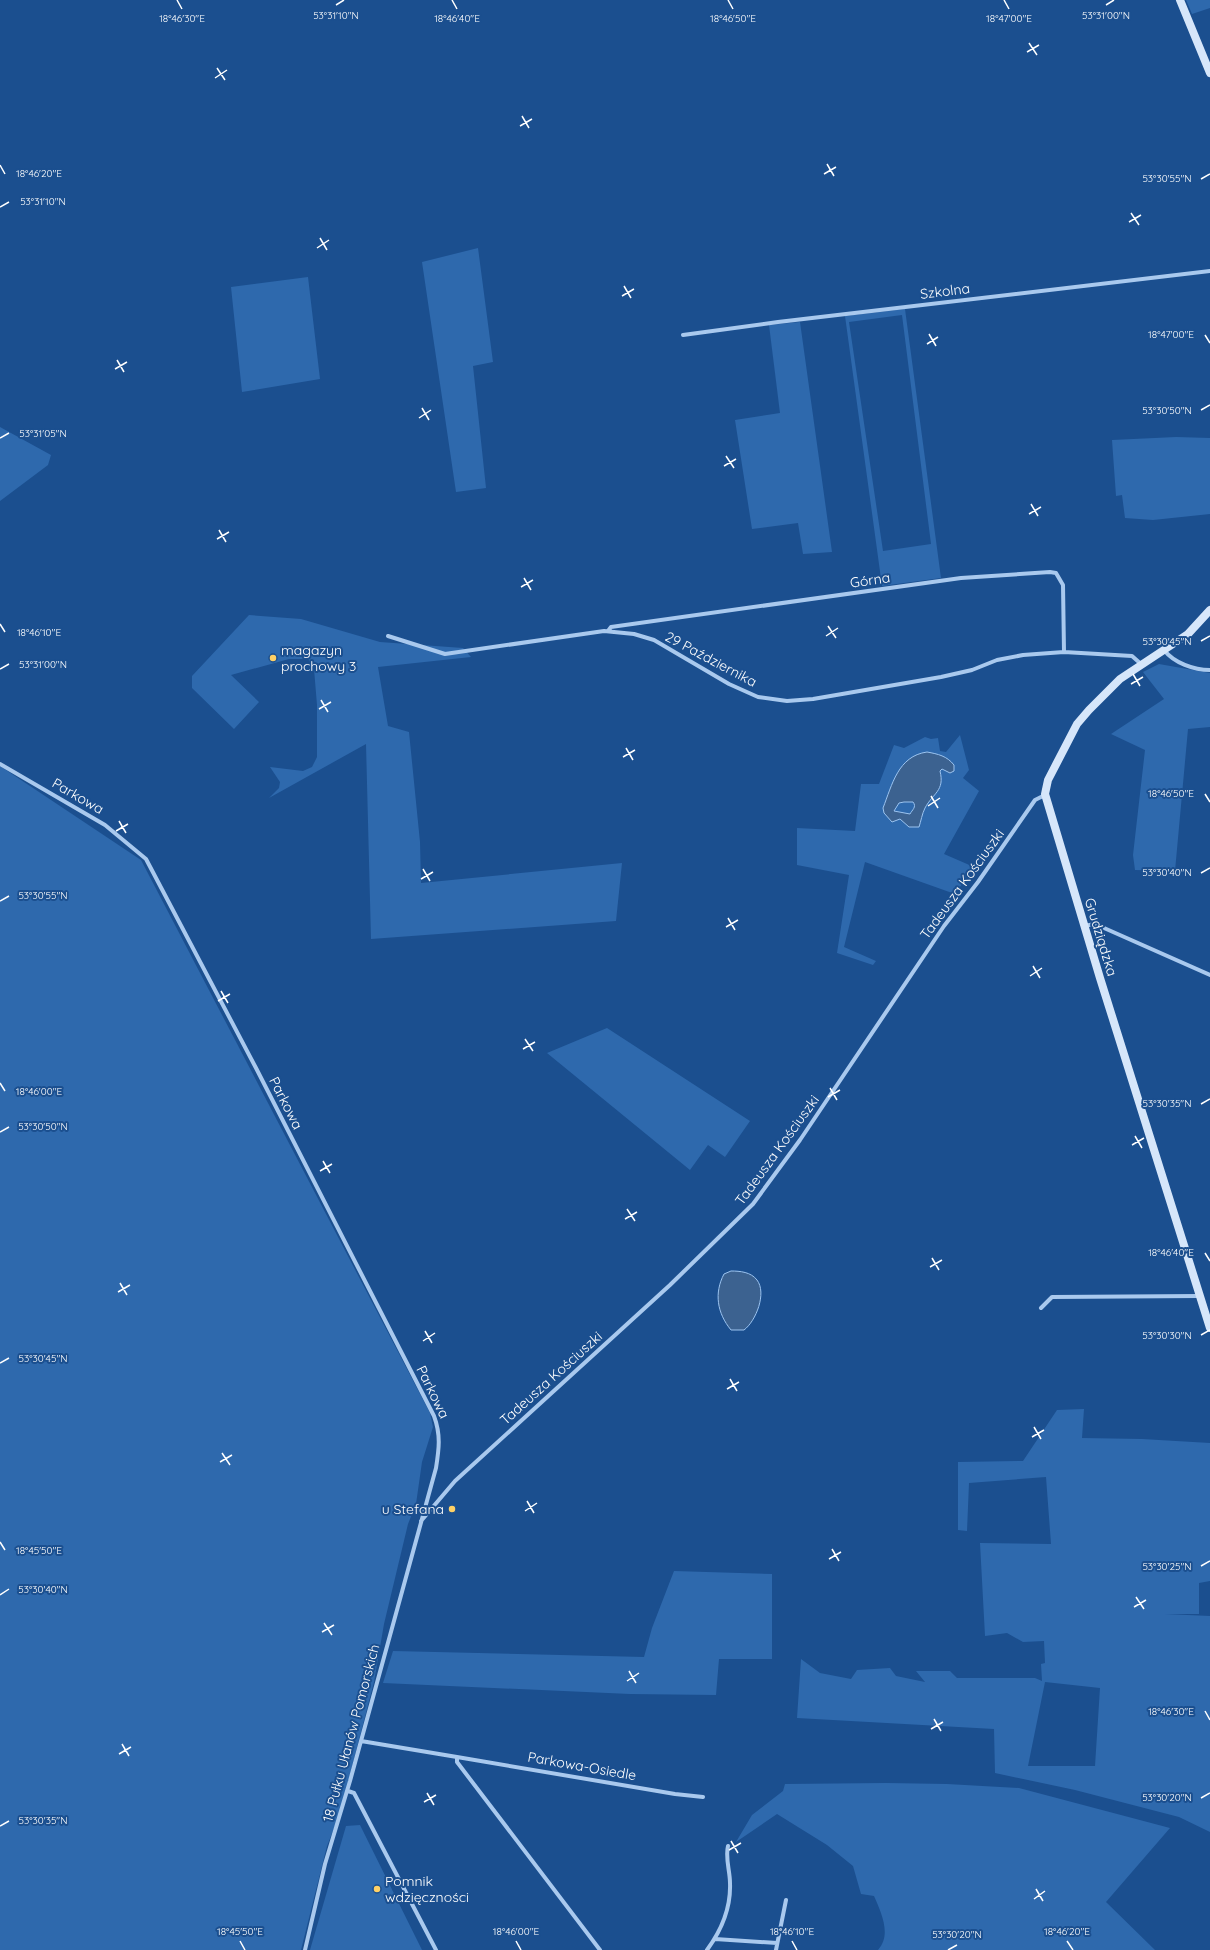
<svg xmlns="http://www.w3.org/2000/svg" width="1210" height="1950" viewBox="0 0 1210 1950" font-family="Quicksand,sans-serif">
	<style>
		.green { fill: #2e69ad; fill-rule: evenodd }
		.water { fill: #3c6290; stroke: #9cc4f0; fill-rule: evenodd }
		.lines { fill: none; stroke-linecap: round; stroke-linejoin: round }
		.street { stroke: #a9c9ee; stroke-width: 4 }
		.secondary { stroke: #d6e6fa; stroke-width: 8 }
		.ticks { fill: none; stroke: #fff; stroke-width: 1.5 }
		.poi-dot { fill: #ffd166; stroke: #1b4f8f; stroke-width: 1.5 }
		.labels { text-anchor: middle; stroke-width: 4; stroke-linejoin: round; paint-order: stroke }
		.street-label { font-size: 14px; fill: #fff; stroke: #1b4f8f }
		.poi-label { font-size: 14px; fill: #fff; stroke: #1b4f8f; text-anchor: start }
		.ticks-label { font-size: 10px; text-anchor: middle; fill: #fff; stroke: #1b4f8f; stroke-width: 4; stroke-linejoin: round; paint-order: stroke }
	</style>
	<rect width="100%" height="100%" fill="#1b4f8f"/>
	<path class="green" d="M1186 0H1210V8L1192 14Z
		M478 248 493 362 473 366 486 488 456 492 422 262Z
		M308 277 320 379 242 392 231 287Z
		M905 309 941 578 882 586 845 316ZM902 315 931 544 883 551 849 322Z
		M800 322 832 552 803 554 798 523 752 529 735 420 780 413 769 325Z
		M0 427 51 455 48 465 0 501Z
		M1176 437 1210 438V514L1153 520 1125 518 1122 495 1116 496 1112 440Z
		M249 615 301 619 380 642 463 648 471 657 378 667 388 726 409 732 420 842 421 883 622 863 616 921 371 939 366 744 269 798 279 788 280 782 270 767 303 771 312 767 317 757V705L314 669 308 659H289L231 675 259 702 234 729 192 688V676Z
		M1159 664 1210 673V727L1188 729 1175 871 1135 870 1133 855 1145 750 1111 734 1164 699 1143 672Z
		M960 735 969 770 963 778 979 791 944 854 974 867 955 894 865 862 844 947 876 961 873 965 837 953 849 875 797 865V828L855 831 861 784H879L894 745 904 748 925 737 931 739 938 738 940 751 946 752Z
		M0 766 141 860 430 1413 433 1427 422 1462 416 1504 408 1524 384 1624 374 1682 340 1813 327 1846 301 1950H0Z
		M607 1028 750 1121 725 1157 708 1145 690 1170 547 1053Z
		M1084 1409 1082 1438 1142 1439 1210 1443V1581L1199 1583V1614H1165L1210 1616V1832L1179 1817 1075 1790 995 1773 994 1729 797 1718 801 1659 820 1673 851 1679 857 1670 890 1668 896 1676 925 1682 916 1671H950L957 1678H1035L1042 1681 1041 1664 1045 1663 1044 1641 1023 1642 1007 1633 985 1636 980 1543 1051 1544 1046 1477 969 1483 967 1531 958 1530V1462L1023 1461 1057 1410ZM1045 1682 1100 1688 1095 1766H1028Z
		M674 1571 772 1574V1659H719L716 1695 630 1694 383 1683 393 1651 644 1657 652 1628Z
		M886 1783 947 1784 1019 1788 1170 1828 1106 1902 1155 1950H878C892 1935 881 1912 874 1896L861 1894 853 1866 827 1845 777 1814 736 1842 752 1815 783 1791 785 1784Z
		M360 1825 422 1950H310L346 1826Z"/>
	<path class="water" d="M927 752C938 754 947 756 954 765V771L950 773 942 769 940 771C945 791 933 793 925 808 922 814 921 821 919 827H909L900 819 892 822 884 813 883 808C892 785 898 756 927 752ZM904 802H913C917 807 912 810 910 814L894 811 899 803Z
		M731 1271C740 1271 751 1272 757 1280 767 1293 756 1321 744 1330H731C717 1313 714 1293 724 1274Z"/>
	<g class="lines">
		<path class="street" d="M683 335 778 322 1210 271
			M608 631 611 627 961 578 1050 572 1056 573 1063 585 1064 652
			M388 636 445 654 604 631 634 634 654 640 729 684 758 697 787 701 813 699 941 677 972 670 997 660 1023 655 1064 652 1132 656 1141 664
			M1164 650C1174 663 1194 670 1210 670
			M0 764 105 825 146 859 256 1068 434 1416C441 1435 439 1449 436 1468L350 1781 325 1864 305 1950
			M1084 926 1095 924 1210 975
			M1041 1308 1052 1297 1199 1296
			M421 1521 455 1481 670 1285 753 1204 800 1140 944 926 978 882 1035 800 1045 795
			M361 1741 457 1757V1762L600 1950
			M457 1757 675 1794 703 1797
			M348 1791 354 1793 436 1950
			M715 1939 777 1943
			M707 1950C721 1931 731 1908 730 1883 730 1871 725 1858 728 1846
			M776 1950 786 1900"/>
		<path class="secondary" d="M1180 0 1210 73
			M1210 610 1188 634 1120 679 1089 710 1077 724 1048 780 1045 794 1100 978 1210 1328"/>
	</g>
	<path class="ticks" d="M177 0 182 9M452 0 457 9M728 0 733 9M1004 0 1009 9M336 5 344 0M1106 5 1114 0M1029 43 1037 55M1027 52 1039 45M217 68 225 80M215 78 227 70M522 116 529 128M520 126 532 119M827 164 834 176M0 165 5 174M824 174 836 167M1201 179 1210 174M0 207 9 202M1131 213 1139 225M1129 222 1141 215M320 238 327 250M317 248 329 240M624 286 631 298M622 296 634 289M929 334 936 346M1205 335 1210 343M927 344 938 337M117 360 124 372M115 369 127 362M422 408 429 420M1201 410 1210 405M419 418 431 410M0 438 9 433M726 456 734 468M724 466 736 459M1031 504 1038 516M1029 514 1041 507M219 530 226 542M217 539 229 532M524 578 531 590M521 587 533 580M0 624 5 632M828 626 836 638M826 636 838 628M1201 641 1210 636M0 669 9 664M1133 674 1140 686M1131 684 1143 677M321 700 328 712M319 709 331 702M626 748 633 760M623 757 635 750M1205 794 1210 802M931 796 938 808M928 806 940 798M119 821 126 833M116 831 128 824M423 869 430 881M1201 873 1210 868M421 879 433 872M0 901 9 896M728 918 735 930M726 927 738 920M1033 966 1040 978M1030 976 1042 968M221 991 228 1003M218 1001 230 994M525 1039 533 1051M523 1049 535 1042M0 1083 5 1091M830 1088 837 1100M828 1097 840 1090M1201 1104 1210 1099M0 1132 9 1127M1135 1136 1142 1148M1132 1145 1144 1138M323 1161 330 1173M320 1171 332 1164M627 1209 635 1221M625 1219 637 1212M1205 1253 1210 1261M932 1258 939 1270M930 1267 942 1260M120 1283 127 1295M118 1292 130 1285M425 1331 432 1343M1201 1335 1210 1330M423 1341 435 1333M0 1363 9 1358M730 1379 737 1391M727 1389 739 1382M1034 1427 1041 1439M1032 1437 1044 1430M222 1453 230 1465M220 1462 232 1455M527 1501 534 1513M525 1511 537 1503M0 1542 5 1550M832 1549 839 1561M829 1559 841 1552M1201 1566 1210 1561M0 1595 9 1589M1136 1597 1144 1609M1134 1607 1146 1600M324 1623 332 1635M322 1632 334 1625M629 1671 636 1683M627 1681 639 1673M1205 1711 1210 1720M934 1719 941 1731M931 1729 943 1722M122 1744 129 1756M119 1754 131 1747M427 1793 434 1805M1201 1798 1210 1793M424 1802 436 1795M0 1826 9 1821M731 1841 738 1853M729 1850 741 1843M1036 1889 1043 1901M1034 1899 1045 1891M240 1941 245 1950M516 1941 521 1950M792 1941 797 1950M1067 1941 1073 1950M948 1950 957 1945"/>
	<g class="poi-dot">
		<circle cx="273" cy="658" r="4"/>
		<circle cx="452" cy="1509" r="4"/>
		<circle cx="377" cy="1889" r="4"/>
	</g>
	<g class="labels">
		<g class="street-label">
			<text transform="translate(945 291) rotate(-7)" y="5">Szkolna</text>
			<text transform="translate(870 580) rotate(-8)" y="5">Górna</text>
			<text transform="translate(711 659) rotate(28)" y="5">29 Października</text>
			<text transform="translate(78 796) rotate(30)" y="5">Parkowa</text>
			<text transform="translate(962 884) rotate(-54)" y="5">Tadeusza Kościuszki</text>
			<text transform="translate(1101 937) rotate(73)" y="5">Grudziądzka</text>
			<text transform="translate(286 1103) rotate(63)" y="5">Parkowa</text>
			<text transform="translate(777 1150) rotate(-54)" y="5">Tadeusza Kościuszki</text>
			<text transform="translate(551 1378) rotate(-42)" y="5">Tadeusza Kościuszki</text>
			<text transform="translate(433 1392) rotate(64)" y="5">Parkowa</text>
			<text transform="translate(351 1733) rotate(-75)" y="5">18 Pułku Ułanów Pomorskich</text>
			<text transform="translate(582 1766) rotate(10)" y="5">Parkowa-Osiedle</text>
		</g>
		<g class="poi-label">
			<text x="281" y="655">magazyn<tspan x="281" dy="16">prochowy 3</tspan></text>
			<text x="444" y="1514" text-anchor="end">u Stefana</text>
			<text x="385" y="1886">Pomnik<tspan x="385" dy="16">wdzięczności</tspan></text>
		</g>
	</g>
	<g class="ticks-label">
		<text x="336" y="19">53°31'10"N</text>
		<text x="1106" y="19">53°31'00"N</text>
		<text x="182" y="22">18°46'30"E</text>
		<text x="457" y="22">18°46'40"E</text>
		<text x="733" y="22">18°46'50"E</text>
		<text x="1009" y="22">18°47'00"E</text>
		<text x="39" y="177">18°46'20"E</text>
		<text x="1167" y="182">53°30'55"N</text>
		<text x="43" y="205">53°31'10"N</text>
		<text x="1171" y="338">18°47'00"E</text>
		<text x="1167" y="414">53°30'50"N</text>
		<text x="43" y="437">53°31'05"N</text>
		<text x="39" y="636">18°46'10"E</text>
		<text x="1167" y="645">53°30'45"N</text>
		<text x="43" y="668">53°31'00"N</text>
		<text x="1171" y="797">18°46'50"E</text>
		<text x="1167" y="876">53°30'40"N</text>
		<text x="43" y="899">53°30'55"N</text>
		<text x="39" y="1095">18°46'00"E</text>
		<text x="1167" y="1107">53°30'35"N</text>
		<text x="43" y="1130">53°30'50"N</text>
		<text x="1171" y="1256">18°46'40"E</text>
		<text x="1167" y="1339">53°30'30"N</text>
		<text x="43" y="1362">53°30'45"N</text>
		<text x="39" y="1554">18°45'50"E</text>
		<text x="1167" y="1570">53°30'25"N</text>
		<text x="43" y="1593">53°30'40"N</text>
		<text x="1171" y="1715">18°46'30"E</text>
		<text x="1167" y="1801">53°30'20"N</text>
		<text x="43" y="1824">53°30'35"N</text>
		<text x="240" y="1935">18°45'50"E</text>
		<text x="516" y="1935">18°46'00"E</text>
		<text x="792" y="1935">18°46'10"E</text>
		<text x="1067" y="1935">18°46'20"E</text>
		<text x="957" y="1938">53°30'20"N</text>
	</g>
</svg>
